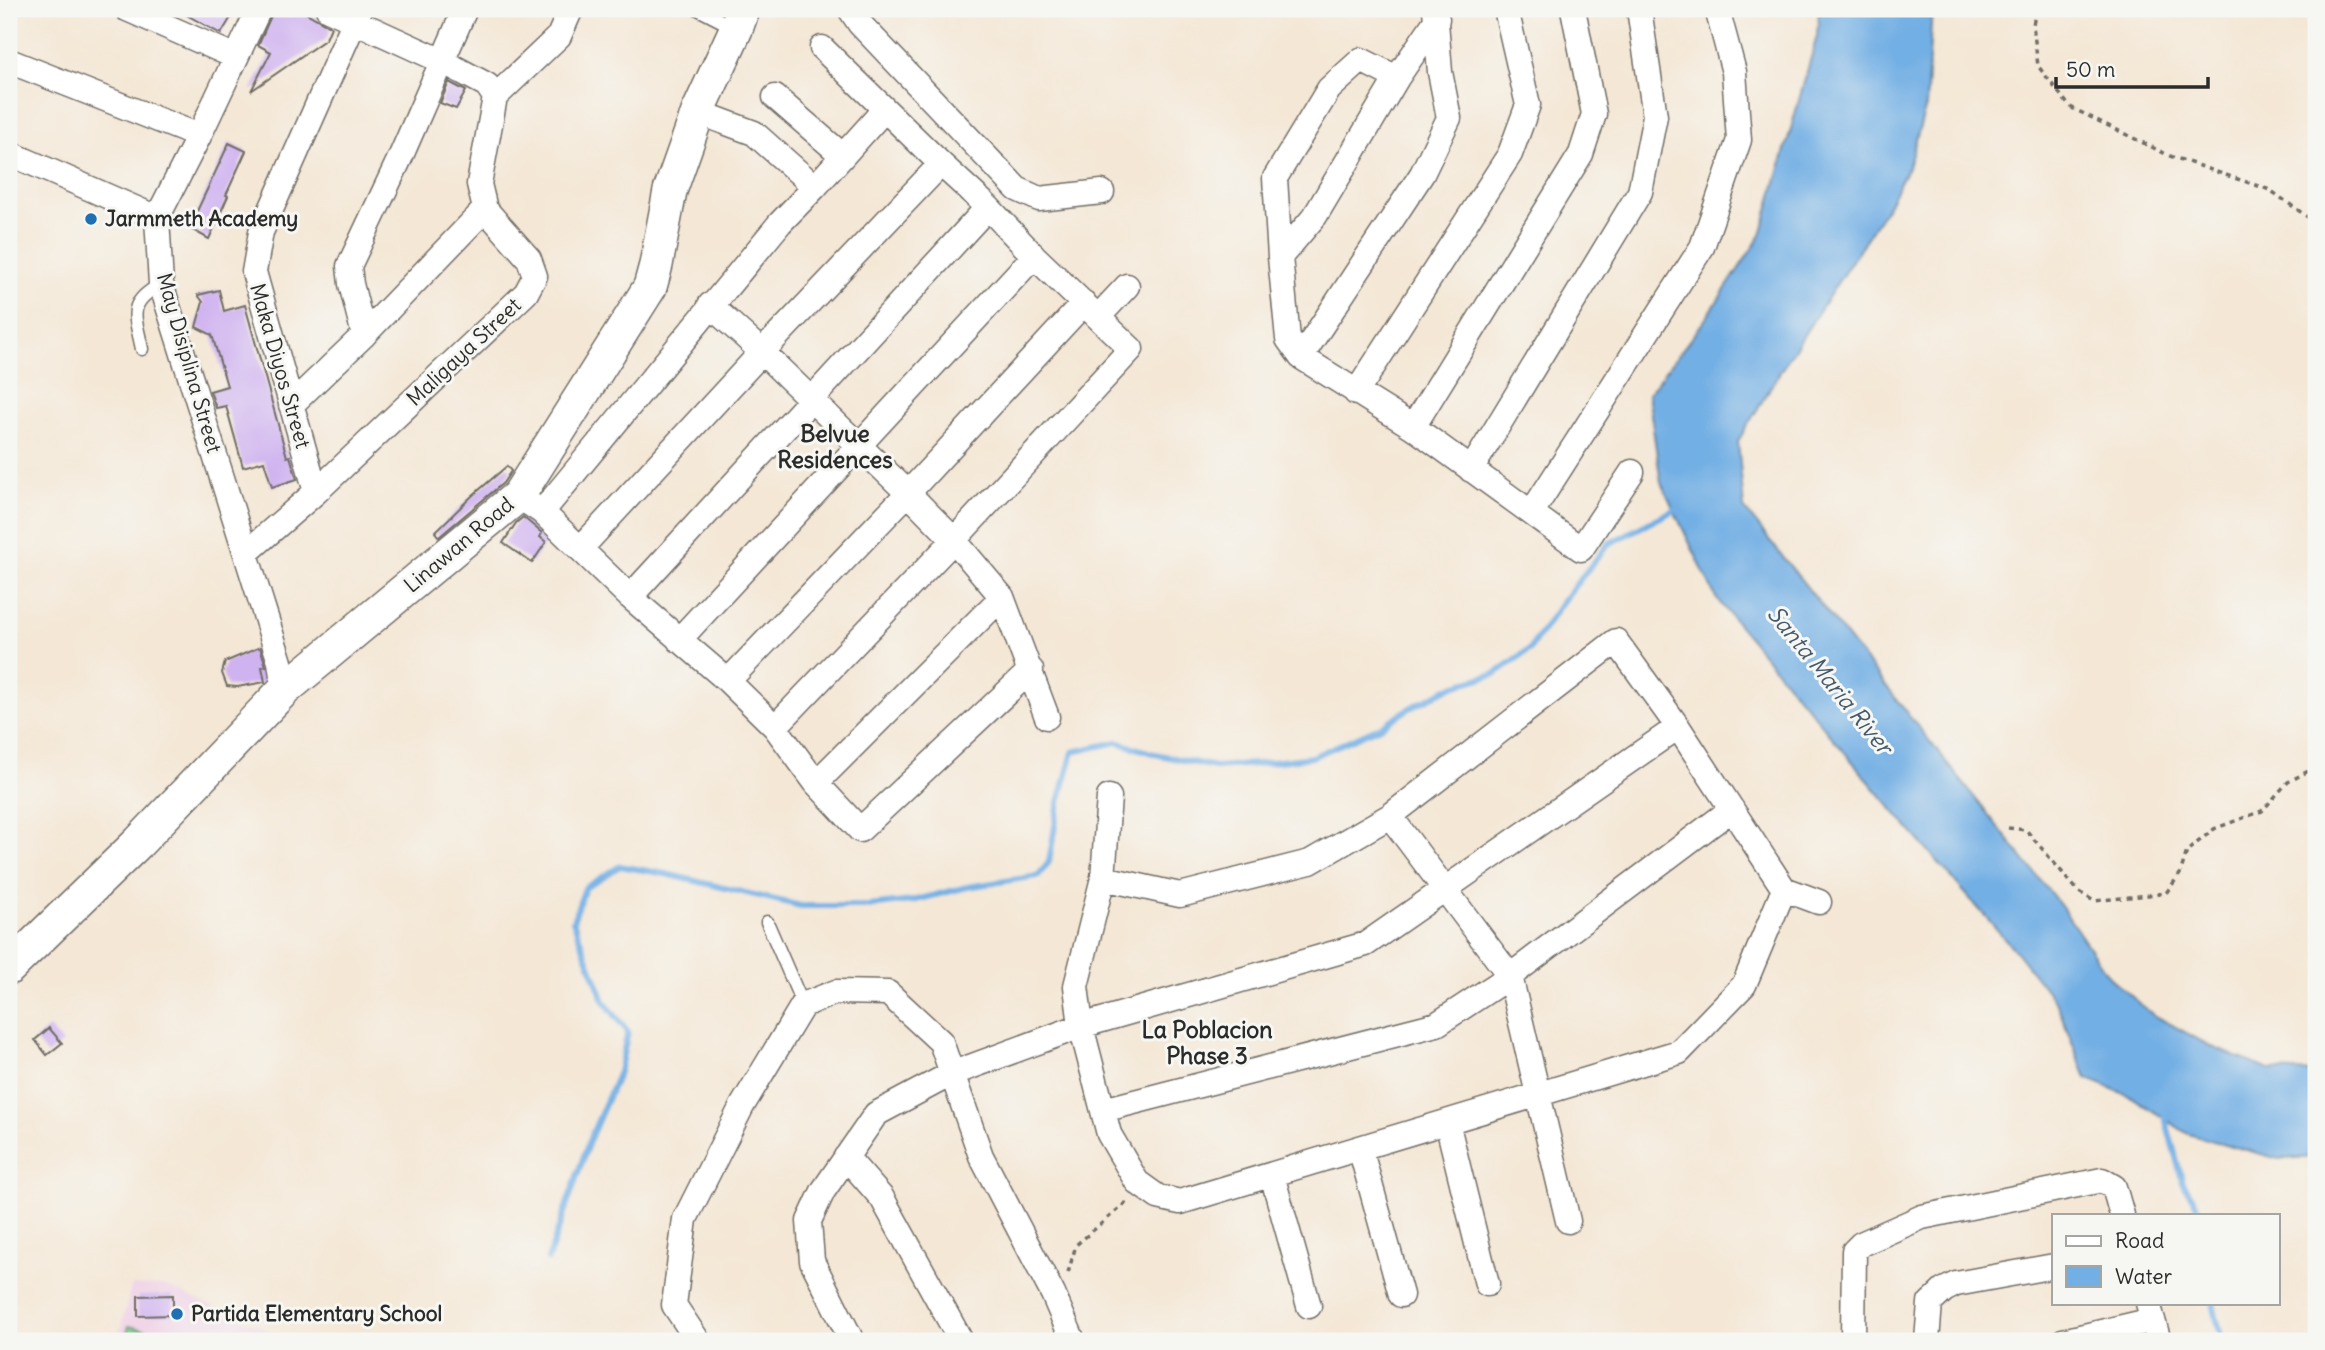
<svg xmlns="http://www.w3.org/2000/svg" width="2325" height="1350" viewBox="0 0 2325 1350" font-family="Delius,sans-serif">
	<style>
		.built { fill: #efd0e6 }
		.green { fill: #7ccd8e; stroke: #547c5c; stroke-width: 2 }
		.water { fill: #72afe4; stroke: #4e6d88; stroke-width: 2 }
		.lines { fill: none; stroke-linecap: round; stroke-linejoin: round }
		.stream { stroke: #72afe4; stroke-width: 6 }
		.building { fill: #cfb2f0 }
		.lane-casing { stroke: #716d66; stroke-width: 15 }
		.street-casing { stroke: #716d66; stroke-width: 27 }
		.secondary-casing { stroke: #716d66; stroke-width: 36 }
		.path { stroke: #716d66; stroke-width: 3.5; stroke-dasharray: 5 5; stroke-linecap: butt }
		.lane { stroke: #fff; stroke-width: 12 }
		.street { stroke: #fff; stroke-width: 24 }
		.secondary { stroke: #fff; stroke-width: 33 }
		.poi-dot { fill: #1f6fb2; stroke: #f6f6f2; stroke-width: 2.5 }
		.labels { text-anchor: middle; stroke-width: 6; stroke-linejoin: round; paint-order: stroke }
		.poi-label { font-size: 21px; font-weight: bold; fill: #2b2b2b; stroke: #f6f6f2; text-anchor: start }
		.street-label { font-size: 21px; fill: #2b2b2b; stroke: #f6f6f2 }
		.neighbourhood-label { font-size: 23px; font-weight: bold; fill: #2b2b2b; stroke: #f6f6f2 }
		.water-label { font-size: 23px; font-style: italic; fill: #44596c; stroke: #f6f6f2 }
	</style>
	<rect width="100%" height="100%" fill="#f6f6f2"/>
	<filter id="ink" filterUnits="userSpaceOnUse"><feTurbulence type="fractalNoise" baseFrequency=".0143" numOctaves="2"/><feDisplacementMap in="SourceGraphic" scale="14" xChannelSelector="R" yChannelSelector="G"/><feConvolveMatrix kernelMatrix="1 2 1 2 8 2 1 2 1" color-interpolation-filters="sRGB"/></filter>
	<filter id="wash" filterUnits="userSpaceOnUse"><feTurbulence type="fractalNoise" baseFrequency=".00686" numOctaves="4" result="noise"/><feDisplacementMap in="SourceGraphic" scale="28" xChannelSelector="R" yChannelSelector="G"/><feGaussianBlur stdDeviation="1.57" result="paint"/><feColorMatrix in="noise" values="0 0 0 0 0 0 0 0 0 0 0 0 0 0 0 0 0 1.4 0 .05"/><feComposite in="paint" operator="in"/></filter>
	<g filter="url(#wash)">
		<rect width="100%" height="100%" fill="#f4e7d5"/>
		<path class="built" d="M132 1285 166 1286 293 1341H117Z"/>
		<path class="green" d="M129 1326 170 1336 169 1341H125Z"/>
		<path class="water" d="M1819 9H1932L1926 106 1908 167 1888 205 1783 367 1738 441 1744 508 2061 906 2109 977 2152 1014 2210 1046 2269 1070 2316 1072V1157L2279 1159 2188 1134 2132 1097 2086 1078 2057 1004 2013 948 1897 815 1716 598 1661 483 1648 394 1707 317 1761 235 1817 36Z"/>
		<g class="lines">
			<path class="stream" d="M2164 1114 2183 1183 2203 1215
				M548 1259 589 1141 619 1072 628 1032 604 1001 573 921 585 888 620 866 666 874 801 906H869L912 901 967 887 1038 876 1049 862 1059 802 1073 752 1117 742 1155 754 1215 767 1256 764 1312 757 1382 726 1410 708 1453 686 1495 674 1530 649 1562 602 1608 544 1680 507
				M2213 1303 2222 1341"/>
		</g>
		<g id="blocks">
			<path class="building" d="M176 9H236L221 34Z
				M274 9H299L331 27 326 39 251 91 271 52 258 45Z
				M449 82 466 91 456 109 440 103Z
				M229 143 246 151 226 195 228 196 209 239 189 228Z
				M219 290 224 311 245 305 287 457 290 456 297 479 272 487 264 461 243 467 226 406 216 408 210 391 227 386 212 335 196 327 203 302 198 295Z
				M507 466 511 471 503 483 439 537 435 532 472 496Z
				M523 517 542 533 540 537 546 542 532 563 503 543 516 523Z
				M260 647 266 666 262 667 265 682 237 687 227 686 222 673 225 662Z
				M49 1028 62 1043 47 1055 35 1040Z
				M173 1295V1315L138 1316V1296Z"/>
		</g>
	</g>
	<g filter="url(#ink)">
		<use href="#blocks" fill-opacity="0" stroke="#716d66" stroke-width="2"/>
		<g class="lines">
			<defs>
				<path id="lane" d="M698 9 733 27
					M142 349C135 314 126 304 161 284
					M767 922 803 1005"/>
				<path id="street" d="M127 9 236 57
					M259 9 199 136 157 218 161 284 280 662 284 690
					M328 9 442 61 487 85 495 97
					M850 9 860 24 1017 189 1039 199 1102 192
					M9 61 199 136
					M1397 78 1361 60 1329 89 1275 178 1280 257 1288 339 1301 357 1413 427 1581 549 1632 472
					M775 97 843 156
					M698 112 754 133 815 187
					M9 153 157 218
					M1280 257 1315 216 1397 78 1437 19
					M710 305 762 352 908 493 954 540 1002 597 1047 717
					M1098 317 1127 286
					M364 335 351 284 349 266 400 158 465 9
					M1301 357 1422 174 1449 118 1440 72 1435 9
					M1356 393 1510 154 1528 105 1506 9
					M291 405 364 335 485 209
					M1413 427 1581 154 1594 114 1573 9
					M1471 470 1640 192 1655 116 1639 9
					M316 492 254 272 261 232 360 9
					M518 496 542 512 630 597 728 681 775 727 816 783 860 830 1031 670
					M542 512 780 223 815 187 884 110
					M1532 512 1702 247 1739 140 1734 72 1717 9
					M580 549 762 352 941 164
					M246 553 316 492 526 293 535 276 529 259 485 209 479 184 495 97 559 36 571 9
					M630 597 988 207
					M679 640 1034 256
					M728 681 908 493 1084 303
					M775 727 954 540 1131 349 1034 256 988 207 941 164 822 48
					M816 783 1002 597
					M1109 797 1103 878 1076 986 1081 1026 1109 1134 1137 1182 1158 1197 1180 1202 1679 1052 1744 985 1784 889
					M1390 816 1510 976 1568 1221
					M1103 878 1180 895 1310 862 1390 816 1616 641 1678 727 1784 889 1819 902
					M1103 1110 1437 1024 1510 976 1732 809
					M1447 1122 1487 1284
					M1360 1148 1401 1295
					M846 1157 882 1198 961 1341
					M1272 1175 1309 1306
					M2148 1303 2159 1341
					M698 1341 674 1305 685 1219 742 1106 803 1005 836 992 888 993 941 1042 981 1156 1053 1294 1073 1341
					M852 1341 812 1261 809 1221 823 1191 876 1114 951 1074 1081 1026 1366 944 1678 727
					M1853 1341 1854 1251 1861 1244 1922 1217 2102 1180 2114 1187 2122 1215
					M1927 1341 1930 1303 1944 1290 1956 1284 2054 1266
					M2063 1341 2153 1320"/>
				<path id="secondary" d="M9 968 139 842 284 690 518 496 650 287 656 265 670 191 698 112 736 29 743 9"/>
			</defs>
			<use href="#lane" class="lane-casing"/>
			<use href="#street" class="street-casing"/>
			<use href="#secondary" class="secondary-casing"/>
			<path class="path" d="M2036 9 2033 25 2038 66 2070 107 2170 156 2270 190 2316 223
				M2008 828 2026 830 2079 892 2094 901 2166 893 2180 874 2187 851 2214 829 2262 811 2288 782 2316 767
				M1068 1273 1076 1245 1128 1201"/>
			<use href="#lane" class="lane"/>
			<use href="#street" class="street"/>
			<use href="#secondary" class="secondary"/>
		</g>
	</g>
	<g class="poi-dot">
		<circle cx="91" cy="219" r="7"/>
		<circle cx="177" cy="1314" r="7"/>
	</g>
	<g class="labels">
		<g class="poi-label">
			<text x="105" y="226">Jarmmeth Academy</text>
			<text x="191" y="1321">Partida Elementary School</text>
		</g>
		<g class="street-label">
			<text transform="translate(464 352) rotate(-43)" y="7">Maligaya Street</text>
			<text transform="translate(189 363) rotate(74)" y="7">May Disiplina Street</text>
			<text transform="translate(280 366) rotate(74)" y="7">Maka Diyos Street</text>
			<text transform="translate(459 545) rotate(-40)" y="7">Linawan Road</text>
		</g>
		<g class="neighbourhood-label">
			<text x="835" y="442">Belvue<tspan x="835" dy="26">Residences</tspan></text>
			<text x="1207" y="1038">La Poblacion<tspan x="1207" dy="26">Phase 3</tspan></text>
		</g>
		<g class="water-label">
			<text transform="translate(1830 680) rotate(51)" y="8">Santa Maria River</text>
		</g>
	</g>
	<rect width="2325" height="1350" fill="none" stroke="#f6f6f2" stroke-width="35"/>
	<rect x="2052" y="1214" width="228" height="91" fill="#f6f6f2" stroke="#a5a5a2" stroke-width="2"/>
	<rect x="2066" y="1236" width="35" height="10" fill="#ffffff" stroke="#a5a5a2" stroke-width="2"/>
	<text x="2115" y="1248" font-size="21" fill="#2b2b2b">Road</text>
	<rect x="2066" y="1266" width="35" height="21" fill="#72afe4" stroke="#a5a5a2" stroke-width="2"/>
	<text x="2115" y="1284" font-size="21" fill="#2b2b2b">Water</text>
	<path d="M2056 77v10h152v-10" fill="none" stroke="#2b2b2b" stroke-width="3.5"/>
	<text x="2066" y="77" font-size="21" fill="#2b2b2b" stroke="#f6f6f2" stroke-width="5" paint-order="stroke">50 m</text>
</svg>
